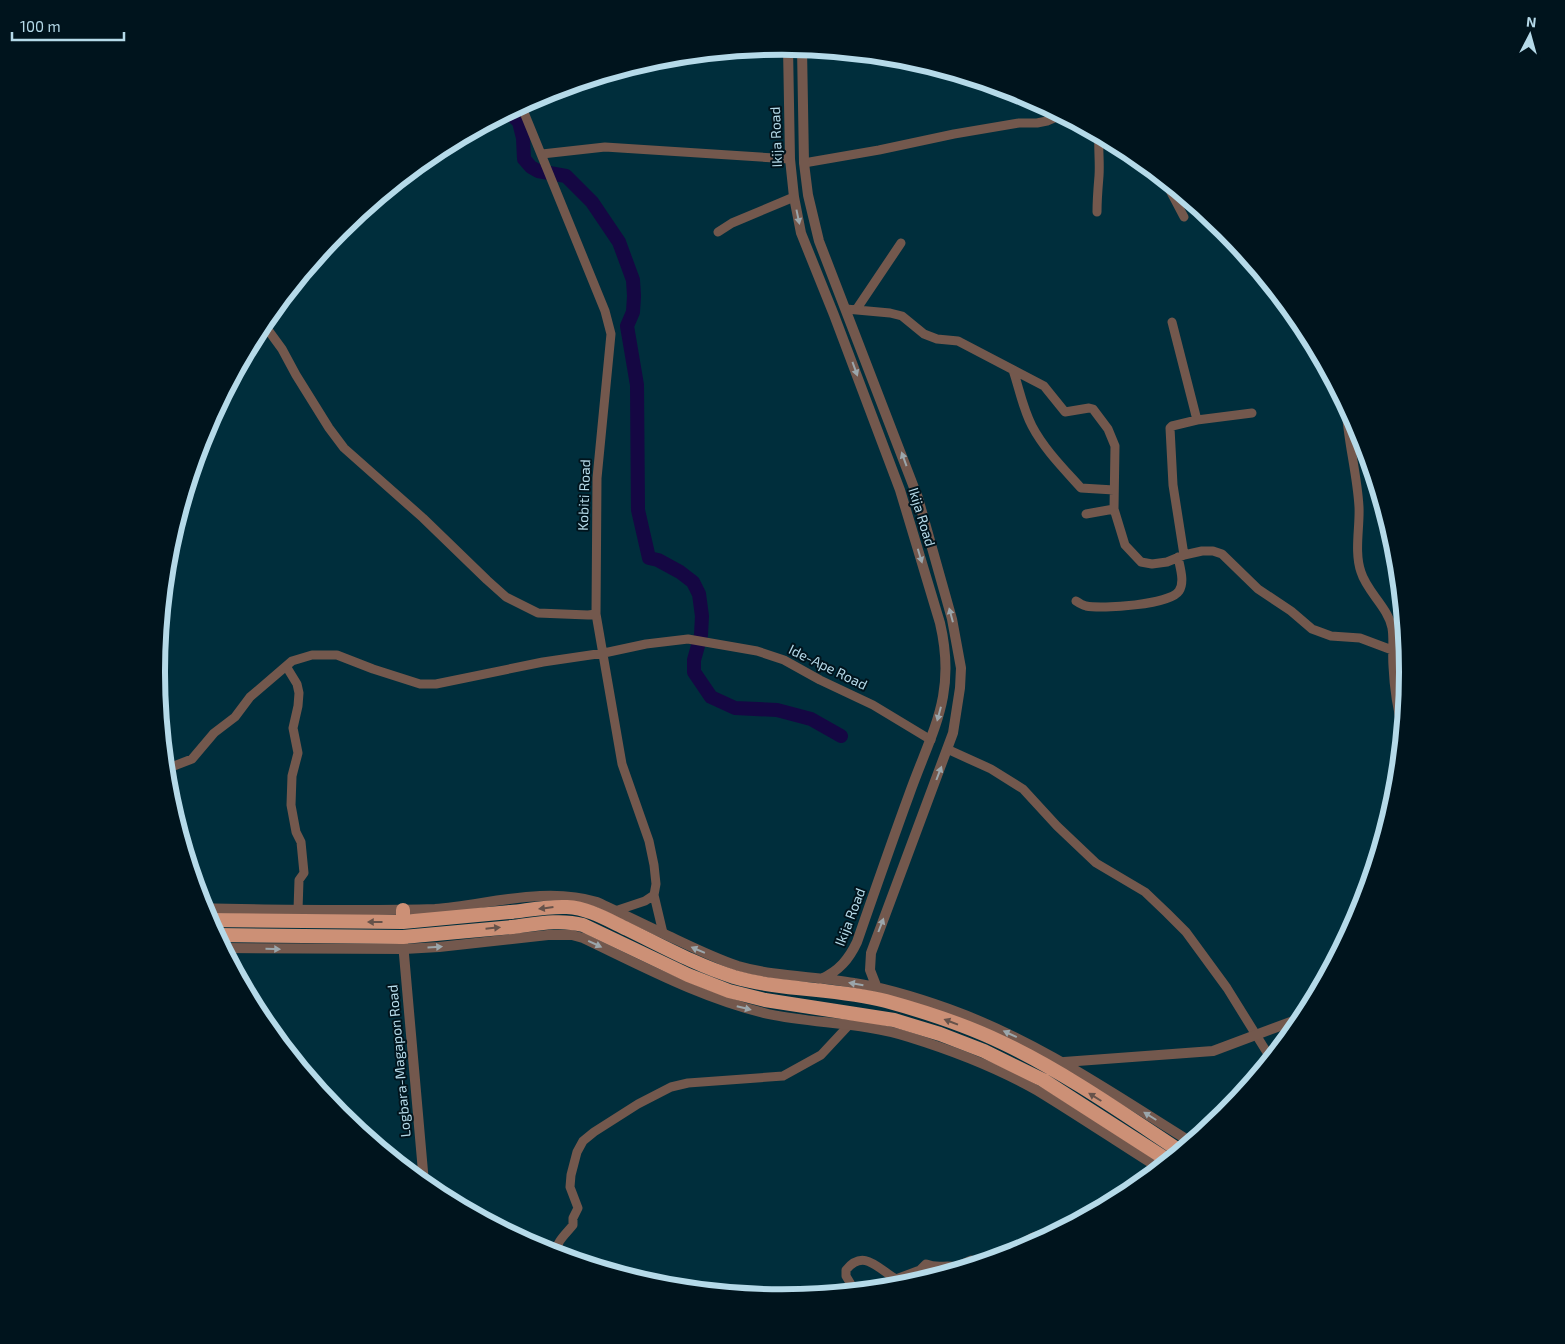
<svg xmlns="http://www.w3.org/2000/svg" width="1565" height="1344" viewBox="0 0 1565 1344" font-family="'Exo 2',sans-serif">
	<style>
		.lines { fill: none; stroke-linecap: round; stroke-linejoin: round }
		.river { stroke: #150743; stroke-width: 14 }
		.minor { stroke: #73584d; stroke-width: 9 }
		.tertiary { stroke: #73584d; stroke-width: 10 }
		.trunk { stroke: #cc9076; stroke-width: 14 }
		.trunk-bridge { stroke: #cc9076; stroke-width: 14 }
		.oneway { fill: #9ba6ab }
		.oneway2 { fill: #66524a }
		.labels { text-anchor: middle; stroke-width: 4; stroke-linejoin: round; paint-order: stroke }
		.street-label { font-size: 14px; fill: #b5dae9; stroke: #00141d }
		.rim { fill: none; stroke: #b5dae9; stroke-width: 6 }
	</style>
	<rect width="100%" height="100%" fill="#002e3c"/>
	<g class="lines">
		<path class="river" d="M509 112 519 122 523 138 524 159 531 167 538 171 566 176 592 202 619 242 633 280 634 296 633 312 627 326 637 385 638 510 649 558 658 560 680 572 693 582 699 594 702 616 701 635 694 660V672L711 697 735 708 777 710 811 719 841 736"/>
		<path class="minor" d="M521 105 605 311 611 334 597 478 596 614 622 764 649 841 654 865 656 884 654 895 663 933
			M542 154 605 147 790 159
			M804 163 879 150 954 134 1019 123H1037L1047 121 1061 115
			M1164 179 1184 217
			M1097 212C1097 199 1098 188 1099 176 1100 162 1098 149 1099 135
			M718 232 732 223 794 197
			M846 309 890 313 902 316 924 334 937 339 958 341 1044 386 1065 412 1089 408 1093 409 1108 429 1115 446 1114 509 1125 545 1141 562 1152 564 1167 562 1184 555 1202 551H1213L1222 554 1258 589 1291 611 1312 629 1331 636 1360 638 1392 650
			M856 310 901 243
			M1172 322 1197 420
			M263 323 282 349 296 375 329 428 344 448 423 518 487 580 506 597 538 613 588 615 596 614
			M1013 370C1019 388 1023 409 1032 426 1044 449 1064 469 1081 488L1114 490
			M1346 405C1347 439 1357 472 1359 507 1360 527 1354 552 1361 572 1367 592 1388 607 1392 628 1394 640 1392 654 1393 666 1394 688 1397 709 1403 730
			M1086 514 1114 509
			M1184 555 1173 485 1170 428 1172 426 1197 420 1252 413
			M1076 601C1079 603 1082 605 1086 606 1102 609 1170 605 1179 591 1185 582 1180 568 1178 557
			M286 666 297 684 299 693 298 706 293 728 298 753 292 776 291 805 296 832 301 842 304 873 299 880 298 910
			M947 749 991 769 1023 789 1057 826 1096 863 1145 892 1167 913 1186 932 1227 988 1271 1059
			M166 769 192 759 214 733 235 717 250 697 292 661 312 655H337L373 669 420 684H436L543 662 604 653 646 644 688 639 757 651 784 660 820 680 873 705 931 740
			M615 911 645 901 654 895
			M556 1254C556 1241 566 1234 573 1225V1218L578 1208 570 1187 571 1175 577 1152 583 1141 594 1132 638 1104 671 1087 688 1083 783 1076 821 1055 849 1025
			M999 1257 1033 1237 1067 1226
			M855 1291 846 1276V1270C864 1248 878 1269 896 1279L920 1270 926 1264C938 1269 947 1264 955 1267L971 1260 976 1264"/>
		<path class="tertiary" d="M788 47 790 159 794 197 801 233 834 315 900 490 940 623C957 696 932 730 909 795 891 844 874 893 857 942 849 959 839 971 821 979
			M802 48 804 163 808 195 819 241 918 498 952 619 961 668 960 688 953 733 871 953 870 970 877 988
			M203 908C253 910 302 910 351 910 379 910 407 910 435 909 487 905 545 886 597 902 623 914 649 927 675 939 696 949 717 959 738 966 776 977 816 976 854 983 887 988 918 998 949 1009 1038 1041 1112 1093 1191 1142
			M403 943 424 1183
			M224 948 404 949 439 947 548 935H572L583 938C644 967 701 998 768 1014 814 1024 864 1022 909 1037 954 1051 998 1068 1038 1091 1079 1116 1119 1143 1159 1168
			M1064 1062 1213 1051 1304 1017"/>
		<path class="trunk" d="M403 910V922
			M209 920 403 922 511 912
			M217 935 403 937 512 927"/>
		<path class="trunk-bridge" d="M511 912C529 910 549 906 567 907 588 908 608 920 627 929 662 946 696 965 734 977 783 991 836 988 886 1001 926 1012 966 1025 1003 1043 1064 1072 1124 1114 1180 1151
			M512 927C536 924 560 919 583 925L688 975 729 991 765 1000 894 1020 940 1034 984 1051 1043 1080 1169 1161"/>
	</g>
	<defs><path id="oneway-solid" d="M-6-.8H1V-3.2L6.5 0L1 3.2V.8H-6Z" transform="scale(1.25)"/></defs>
	<g class="oneway">
		<use href="#oneway-solid" transform="translate(798 217) rotate(78)"/>
		<use href="#oneway-solid" transform="translate(855 369) rotate(70)"/>
		<use href="#oneway-solid" transform="translate(904 459) rotate(-110)"/>
		<use href="#oneway-solid" transform="translate(920 556) rotate(73)"/>
		<use href="#oneway-solid" transform="translate(951 615) rotate(-105)"/>
		<use href="#oneway-solid" transform="translate(939 714) rotate(105)"/>
		<use href="#oneway-solid" transform="translate(939 773) rotate(-69)"/>
		<use href="#oneway-solid" transform="translate(881 925) rotate(-69)"/>
		<use href="#oneway-solid" transform="translate(595 944) rotate(25)"/>
		<use href="#oneway-solid" transform="translate(435 947) rotate(-4)"/>
		<use href="#oneway-solid" transform="translate(273 949) rotate(1)"/>
		<use href="#oneway-solid" transform="translate(698 950) rotate(-157)"/>
		<use href="#oneway-solid" transform="translate(856 984) rotate(-170)"/>
		<use href="#oneway-solid" transform="translate(744 1008) rotate(14)"/>
		<use href="#oneway-solid" transform="translate(1010 1034) rotate(-155)"/>
		<use href="#oneway-solid" transform="translate(1150 1116) rotate(-148)"/>
	</g>
	<g class="oneway2">
		<use href="#oneway-solid" transform="translate(546 908) rotate(173)"/>
		<use href="#oneway-solid" transform="translate(375 922) rotate(-180)"/>
		<use href="#oneway-solid" transform="translate(493 928) rotate(-6)"/>
		<use href="#oneway-solid" transform="translate(951 1022) rotate(-159)"/>
		<use href="#oneway-solid" transform="translate(1095 1097) rotate(-148)"/>
	</g>
	<g class="labels">
		<g class="street-label">
			<text transform="translate(776 137) rotate(-92)" y="5">Ikija Road</text>
			<text transform="translate(584 495) rotate(-88)" y="5">Kobiti Road</text>
			<text transform="translate(922 517) rotate(73)" y="5">Ikija Road</text>
			<text transform="translate(828 667) rotate(26)" y="5">Ide-Ape Road</text>
			<text transform="translate(850 917) rotate(-69)" y="5">Ikija Road</text>
			<text transform="translate(399 1061) rotate(-95)" y="5">Logbara-Magapon Road</text>
		</g>
	</g>
	<path d="M0 0H1565V1344H0ZM165 672a617 617 0 1 1 1234 0a617 617 0 1 1-1234 0Z" fill="#00141d" fill-rule="evenodd"/>
	<path class="rim" d="M165 672a617 617 0 1 1 1234 0a617 617 0 1 1-1234 0Z"/>
	<g transform="translate(1530 35) rotate(6)" stroke="#00141d" stroke-width="4" paint-order="stroke">
	<path d="M0-4L9 19L0 12L-9 19Z" fill="#b5dae9"/>
	<text y="-8" font-size="14" font-weight="bold" text-anchor="middle" fill="#b5dae9">N</text>
	</g>
	<path d="M12 32v8h112v-8" fill="none" stroke="#b5dae9" stroke-width="2.5"/>
	<text x="20" y="32" font-size="15" fill="#b5dae9" stroke="#00141d" stroke-width="4" paint-order="stroke">100 m</text>
</svg>
